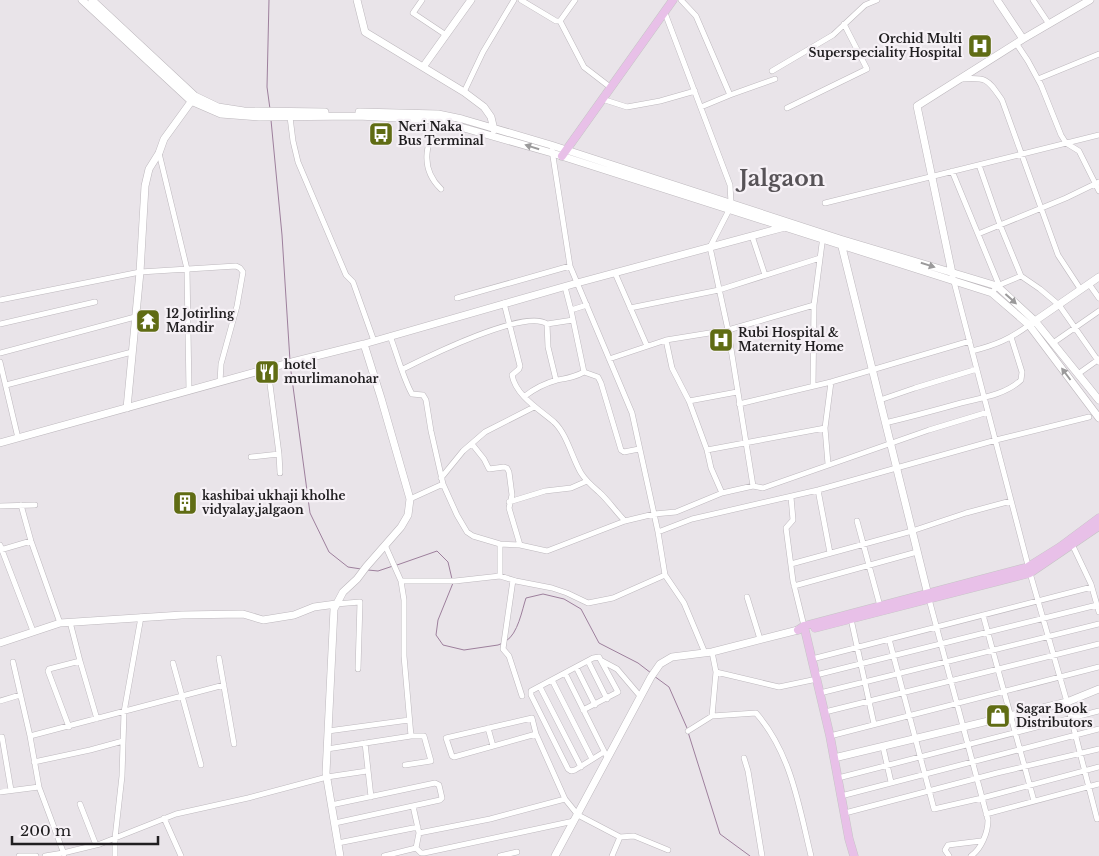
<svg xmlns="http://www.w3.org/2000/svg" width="1099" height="856" viewBox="0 0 1099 856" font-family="'Libre Baskerville',serif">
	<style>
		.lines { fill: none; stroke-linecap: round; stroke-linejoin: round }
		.stream { stroke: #9d7f9c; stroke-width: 1 }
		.street-casing { stroke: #bdb8bd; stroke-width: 6 }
		.secondary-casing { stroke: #bdb8bd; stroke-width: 8 }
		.primary-casing { stroke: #c5c4c5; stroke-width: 9 }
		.street { stroke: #fff; stroke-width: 5 }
		.secondary { stroke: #fff; stroke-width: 7 }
		.primary { stroke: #e8c0e8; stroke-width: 8 }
		.oneway { fill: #9b9a9b }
		.labels { text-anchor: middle; stroke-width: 4.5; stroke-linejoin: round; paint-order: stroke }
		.poi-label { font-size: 12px; font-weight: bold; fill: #201e20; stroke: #f6f1f6; text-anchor: start }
		.town-label { font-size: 22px; font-weight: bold; fill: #575357; stroke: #f6f1f6 }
	</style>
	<rect width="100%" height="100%" fill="#e9e4e9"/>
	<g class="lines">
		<path class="stream" d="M269 0 267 87 270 109
			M271 120 282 235 290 361
			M290 364 310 513 329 552 348 567 361 569
			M397 565 437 551 448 562 452 579
			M368 570 378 571 393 566
			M453 583 438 620 436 635 443 645 464 650 498 645 503 643
			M506 641C518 634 522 610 526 598L543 594 564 599 581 609 599 643 638 663 651 673
			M654 676 669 687 687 728
			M688 732 720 834 750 856"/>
		<defs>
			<path id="street" d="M422 0 413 13 446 35
				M521 0 556 21H560L584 67 610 87
				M681 0 696 16 730 95
				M1033 0 1049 24
				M665 13 730 185 731 203
				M560 21 575 0
				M1016 43 1028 61 1041 85 1061 135 1066 143 1079 151 1099 191
				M772 71 833 35 865 5 877 0
				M962 79C988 77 988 80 1002 100L1058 255 1081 290
				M1038 79 1099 54
				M464 92 483 52 514 0
				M602 99 627 107 660 101 695 91
				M701 107 730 95 775 79
				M787 108 867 69 844 24
				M290 117 293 141 298 162 346 275 353 282 374 341
				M436 120C427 145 419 168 441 189
				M552 150 570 266 632 413 658 532 665 575 684 603 705 653
				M159 153 187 269 189 391
				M979 165 1000 225 1021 276 1040 289 1059 305 1099 362
				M952 171 999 285
				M825 203 1099 135
				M729 210 710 247 728 330 753 486
				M978 234 1066 198 1099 182
				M752 236 765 275
				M615 273 647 346
				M953 278 1030 573 1067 702 1097 819
				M1089 284 1099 298
				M565 287 571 310 584 372 598 377 601 383 621 450 624 452 639 449
				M992 293 997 286 1021 276
				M457 298 570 266
				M0 300 140 272 236 266 240 268 243 272 237 306 221 364 220 382
				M504 303 520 366 519 369 512 375C516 396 539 409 554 422 567 434 572 458 581 473 586 481 592 486 599 492 608 500 616 512 625 521
				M630 308 719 290 820 258
				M571 310 587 305
				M0 324 95 302
				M547 324 548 347 556 380
				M390 336C397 354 403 378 412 394L423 395 426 400 431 431 443 484 457 515 467 532 473 536 500 544 520 545 547 551 625 521 654 514 676 512 722 493 753 486 763 488 929 430 988 412
				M666 340 672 368 689 401 707 450 711 468 722 493
				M1053 343 1099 311
				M972 351C996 345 1010 339 1029 325
				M0 353 135 317
				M609 359 666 340 728 330 814 305 823 236
				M0 362 18 438
				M268 369 279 454 280 473
				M403 369C427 357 526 308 547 324L573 320
				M1078 374 1099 359
				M6 385 132 352
				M813 386 814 305
				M525 396C534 389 546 383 557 380 568 378 573 378 584 372
				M880 400 915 388 977 369
				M689 401 737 392
				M739 404 831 382 970 341
				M885 423C910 417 936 410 961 403 981 398 1005 395 1021 380L1022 372 1011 337
				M472 444 484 459 489 469 504 467 507 468 509 472 512 495 509 508 520 545
				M707 450 825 428
				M251 457 279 454
				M828 464 825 428 831 382
				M441 478 463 451 485 432 534 407
				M818 490 830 553
				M791 497 793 520 786 528 793 581 804 626
				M410 499 443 484
				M509 502 545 491 571 488 587 481
				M21 505 31 541 60 623
				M0 506 35 505
				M857 521 880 606
				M658 532 692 519 818 490 996 440 1089 417
				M1071 542 1091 584 1099 612
				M500 544V576L516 581 552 588 567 593 588 603 613 598 665 575
				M0 545 33 631
				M385 545 401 581 404 600V656L411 736
				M0 550 31 541
				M791 564 912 531 966 513 1011 501
				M513 580 503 649 509 656 522 696
				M401 581H455L500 576
				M794 586 917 552
				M747 597 760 639
				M929 599 988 820C988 833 981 849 971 856
				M336 604 360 602 358 669
				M983 615 1034 801
				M851 619 874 724
				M889 639 934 809 982 798 1099 767
				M219 658 234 744
				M812 659 1092 587
				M80 661 97 719
				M588 661 607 699
				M602 661 617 669 640 696
				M173 663 201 765
				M576 667 595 705
				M716 672 779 687 817 679
				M565 673 606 755
				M816 675 1097 605
				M552 680 592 759
				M540 687 581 767
				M820 693 1099 624
				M0 701 20 695
				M583 710 618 692 599 657 593 658 531 691V695L568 769 571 771 575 770 604 752
				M825 712 1099 644
				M712 716 716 672 712 652
				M69 727 48 671 49 669 80 661 70 622
				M488 728 493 746
				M328 731 409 720
				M688 731 712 716 756 713C791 753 799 806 811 856
				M536 734 454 757 452 756 446 738 532 718 536 734 565 799 578 815 620 837
				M30 736 224 685
				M830 736 1099 667
				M0 737H2L11 790
				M365 743 371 797
				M883 747 891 782
				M327 749 411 736H424L431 761 405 765
				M744 758 748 771 762 856
				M34 762 90 750 123 741
				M838 778 1099 711
				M39 787 64 854
				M0 792 39 787 30 736 13 662
				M841 796 1099 729
				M80 804 96 845
				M331 805 435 783 439 785 442 798 440 800 335 823
				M845 813 997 773 1099 749
				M986 814 1099 784
				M164 818 181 856
				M419 833 490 819 565 799
				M338 843 418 827
				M416 848 421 853H424L574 821
				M19 856H36
				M45 856 63 853 100 844 176 814 248 798 327 777 367 771
				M115 856V838L122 776 124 712 141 617
				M384 856 416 848 419 833 413 806
				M500 856 517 852
				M612 856 620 837 634 836 668 850
				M949 856 945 850 948 845 981 841"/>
			<path id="secondary" d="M82 0 191 101 221 114 259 117 358 116 436 120 552 153 992 293 1029 325 1099 418
				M92 0 195 96 218 107 244 111 325 112
				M357 0 365 32 464 92 484 107 491 117 494 130
				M997 0 1023 39
				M423 67 471 0
				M359 112 438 114 462 119 551 145 840 239 997 286 1035 321 1099 400
				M841 243 929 599
				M952 273 917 106 1023 39 1090 0
				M1032 323 1099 277
				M127 408 140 272 145 186 149 169 159 153 164 139 193 99
				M0 443 292 362 364 344 577 283 785 227
				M0 643 60 623 182 615 243 614 263 620 294 615 314 607 336 604
				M834 758 1067 702 1099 689
				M340 856 326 773 334 609 343 592 357 579 366 567 401 527 408 515 410 499 381 398 364 344
				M555 856 651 677 660 664 672 657 712 652 798 630"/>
			<path id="primary" d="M562 156 673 0
				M804 626 830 736 849 839 854 856
				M815 628 1030 573 1099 526
				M798 630 804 626 1028 567 1060 547 1099 518"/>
		</defs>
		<use href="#street" class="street-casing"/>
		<use href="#secondary" class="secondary-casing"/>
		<use href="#primary" class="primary-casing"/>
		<use href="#street" class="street"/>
		<use href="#secondary" class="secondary"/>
		<use href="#primary" class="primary"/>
	</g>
	<defs><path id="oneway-solid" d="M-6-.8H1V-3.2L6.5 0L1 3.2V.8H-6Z" transform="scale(1.25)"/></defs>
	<g class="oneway">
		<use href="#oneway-solid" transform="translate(532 147) rotate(-163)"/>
		<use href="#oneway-solid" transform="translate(928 265) rotate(17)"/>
		<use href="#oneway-solid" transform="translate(1011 299) rotate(42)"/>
		<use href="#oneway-solid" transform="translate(1066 374) rotate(-127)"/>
	</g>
	<defs>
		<symbol id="hospital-square" viewBox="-11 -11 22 22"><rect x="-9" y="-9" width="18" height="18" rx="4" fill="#606c14" stroke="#f6f1f6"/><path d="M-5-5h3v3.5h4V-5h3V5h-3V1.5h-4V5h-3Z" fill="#fff"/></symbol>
		<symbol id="bus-square" viewBox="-11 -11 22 22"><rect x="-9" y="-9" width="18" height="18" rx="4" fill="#606c14" stroke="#f6f1f6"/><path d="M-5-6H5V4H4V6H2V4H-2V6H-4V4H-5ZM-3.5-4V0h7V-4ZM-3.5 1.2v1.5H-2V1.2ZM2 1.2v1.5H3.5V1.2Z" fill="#fff"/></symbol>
		<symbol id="temple-square" viewBox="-11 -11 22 22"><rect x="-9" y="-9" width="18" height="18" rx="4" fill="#606c14" stroke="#f6f1f6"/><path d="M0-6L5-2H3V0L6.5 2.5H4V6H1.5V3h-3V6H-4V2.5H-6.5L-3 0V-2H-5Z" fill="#fff"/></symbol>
		<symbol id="restaurant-square" viewBox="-11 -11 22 22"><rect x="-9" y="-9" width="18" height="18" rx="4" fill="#606c14" stroke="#f6f1f6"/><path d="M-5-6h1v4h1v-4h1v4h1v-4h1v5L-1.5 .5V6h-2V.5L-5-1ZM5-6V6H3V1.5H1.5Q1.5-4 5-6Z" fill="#fff"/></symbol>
		<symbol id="building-square" viewBox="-11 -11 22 22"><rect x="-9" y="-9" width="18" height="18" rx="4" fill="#606c14" stroke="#f6f1f6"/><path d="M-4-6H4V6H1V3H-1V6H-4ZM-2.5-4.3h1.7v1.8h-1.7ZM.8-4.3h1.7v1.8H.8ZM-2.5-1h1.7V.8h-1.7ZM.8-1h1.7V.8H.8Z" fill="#fff"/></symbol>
		<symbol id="shop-square" viewBox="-11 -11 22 22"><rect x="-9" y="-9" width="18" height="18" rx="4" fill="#606c14" stroke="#f6f1f6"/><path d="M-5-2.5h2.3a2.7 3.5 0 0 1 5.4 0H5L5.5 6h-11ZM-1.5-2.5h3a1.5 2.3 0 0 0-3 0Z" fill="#fff"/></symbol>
	</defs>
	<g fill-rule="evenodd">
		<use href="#hospital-square" x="966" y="32" width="28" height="28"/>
		<use href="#bus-square" x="367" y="120" width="28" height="28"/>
		<use href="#temple-square" x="134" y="307" width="28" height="28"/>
		<use href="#hospital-square" x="707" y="326" width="28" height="28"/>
		<use href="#restaurant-square" x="253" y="358" width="28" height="28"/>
		<use href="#building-square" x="171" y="489" width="28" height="28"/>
		<use href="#shop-square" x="984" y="702" width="28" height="28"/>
	</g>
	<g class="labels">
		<g class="poi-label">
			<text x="962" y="43" text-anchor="end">Orchid Multi<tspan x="962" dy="14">Superspeciality Hospital</tspan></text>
			<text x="398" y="131">Neri Naka<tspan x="398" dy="14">Bus Terminal</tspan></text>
			<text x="166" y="318">12 Jotirling<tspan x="166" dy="14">Mandir</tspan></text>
			<text x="738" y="337">Rubi Hospital &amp;<tspan x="738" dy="14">Maternity Home</tspan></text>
			<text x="284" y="369">hotel<tspan x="284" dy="14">murlimanohar</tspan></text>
			<text x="202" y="500">kashibai ukhaji kholhe<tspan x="202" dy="14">vidyalay,jalgaon</tspan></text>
			<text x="1016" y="713">Sagar Book<tspan x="1016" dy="14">Distributors</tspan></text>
		</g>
		<g class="town-label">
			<text x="782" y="186">Jalgaon</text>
		</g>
	</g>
	<path d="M12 836v8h146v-8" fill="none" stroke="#201e20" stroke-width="2.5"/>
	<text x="20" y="836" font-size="15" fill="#201e20" stroke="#f6f1f6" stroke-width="4" paint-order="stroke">200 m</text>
</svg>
